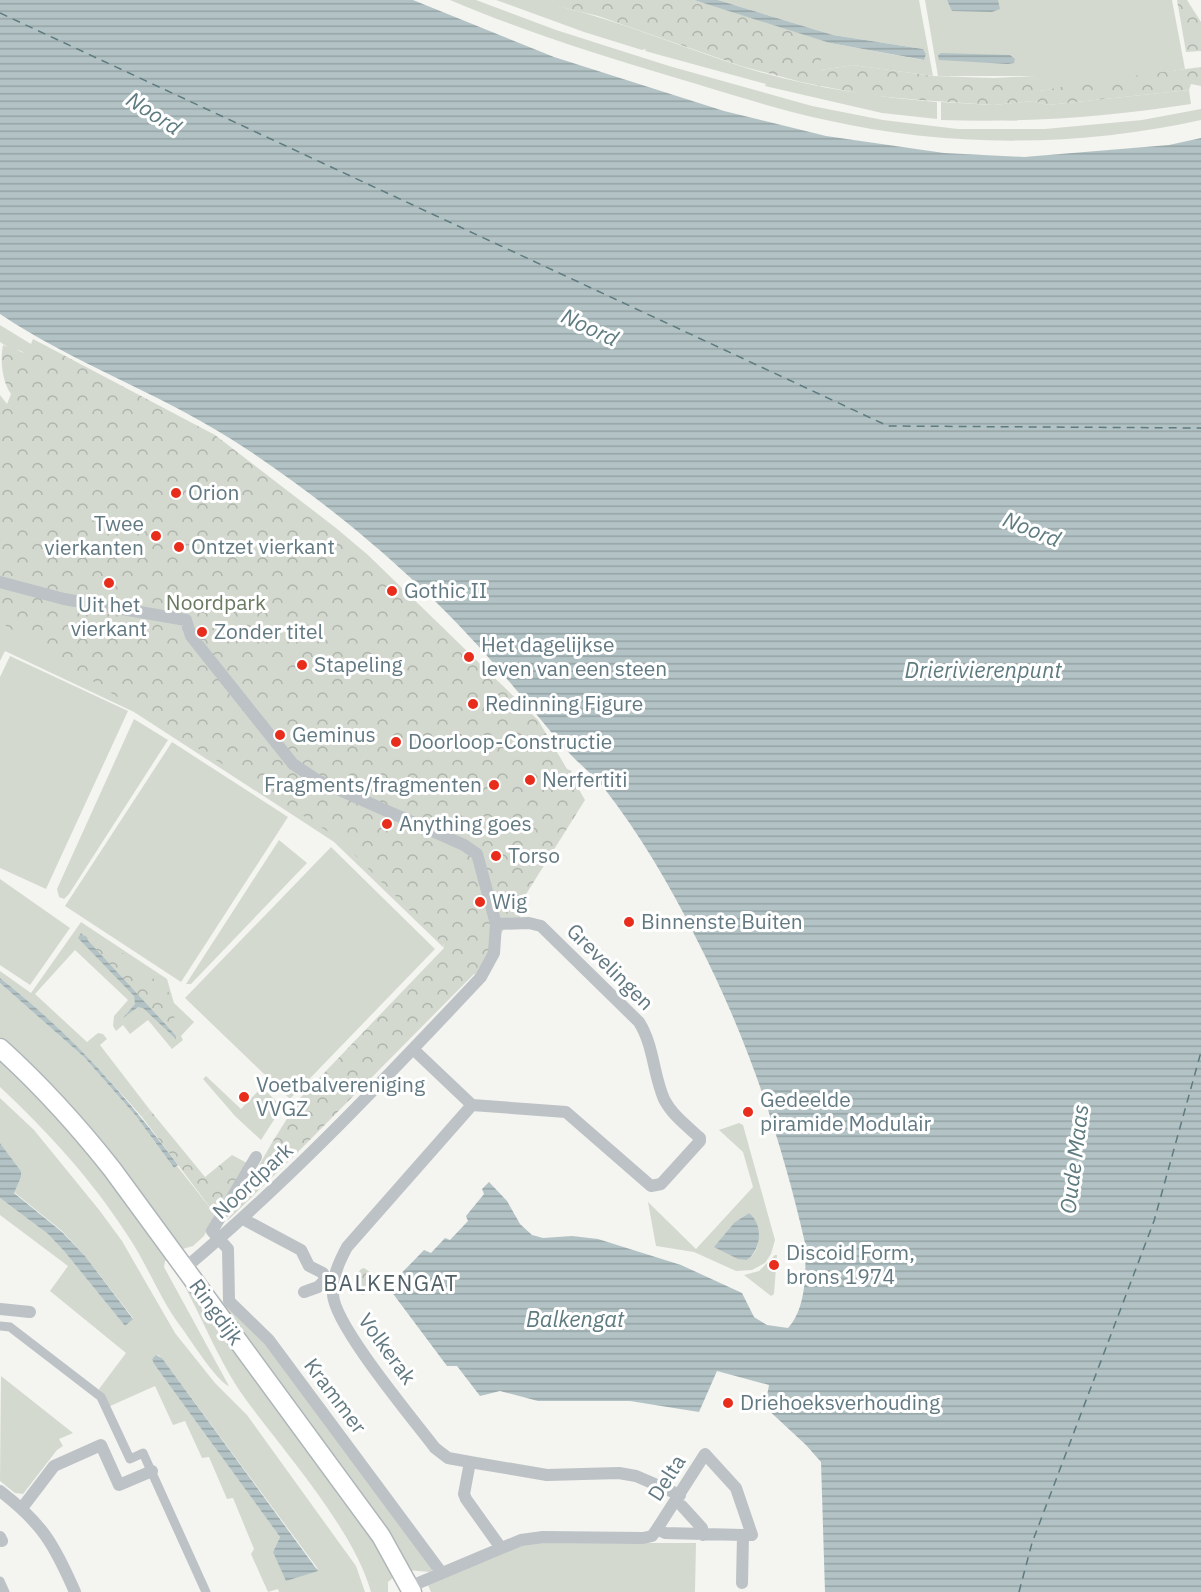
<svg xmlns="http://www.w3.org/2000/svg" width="1201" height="1592" viewBox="0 0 1201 1592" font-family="'IBM Plex Sans',sans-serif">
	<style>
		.grass { fill: #d4d9cf; fill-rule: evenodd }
		.forest { fill: url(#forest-crowns) }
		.water { fill: url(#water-rules) }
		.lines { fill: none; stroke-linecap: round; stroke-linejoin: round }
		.ferry { stroke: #5e7b7f; stroke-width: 1.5; stroke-dasharray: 8 6; stroke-linecap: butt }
		.secondary-casing { stroke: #afb6b9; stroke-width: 21 }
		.pedestrian { stroke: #bcc2c5; stroke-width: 9 }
		.minor { stroke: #bcc2c5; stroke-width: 12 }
		.secondary { stroke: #fff; stroke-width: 18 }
		.poi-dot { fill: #e82d1c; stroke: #fff; stroke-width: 2 }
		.labels { text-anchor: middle; stroke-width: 6; stroke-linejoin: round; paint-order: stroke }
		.poi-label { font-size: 21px; fill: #627982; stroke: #fff; text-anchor: start }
		.park-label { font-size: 21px; fill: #6a7961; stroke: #fff }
		.street-label { font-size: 21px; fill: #627982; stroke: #fff }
		.water-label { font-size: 22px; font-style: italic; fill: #5e7b7f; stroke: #fff }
		.neighbourhood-label { font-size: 22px; letter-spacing: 1.5px; fill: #506067; stroke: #fff }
	</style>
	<defs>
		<pattern id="forest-crowns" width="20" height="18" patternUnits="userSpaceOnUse" patternTransform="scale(1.5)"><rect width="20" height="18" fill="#d4d9cf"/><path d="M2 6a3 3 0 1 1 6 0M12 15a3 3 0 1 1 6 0" fill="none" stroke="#afb5ad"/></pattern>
		<pattern id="water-rules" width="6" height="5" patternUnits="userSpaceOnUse" patternTransform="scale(1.5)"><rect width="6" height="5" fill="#b3c3c5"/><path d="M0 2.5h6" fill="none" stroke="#95a3a5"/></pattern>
	</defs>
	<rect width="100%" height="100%" fill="#f4f4f0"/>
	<path class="grass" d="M450 0H476L556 30 669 66 812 106 883 120 958 129H1045L1142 120 1201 109V120C1080 147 947 148 826 120 775 109 724 92 673 77 598 55 523 31 450 0Z
		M496 0H558V6C620 21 679 46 740 66 803 86 871 97 937 102V119L882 113 765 86 766 84 645 51 646 49 642 50 584 32Z
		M718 0H919L933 76 853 65 821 70V38L830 43 923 60 926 54 923 49 833 35Z
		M925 0H1172L1185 69 1039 91 1034 76H938Z
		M1189 90 1191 104C1106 117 1027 123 941 120V102L993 105 1034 101 1048 105Z
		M0 325 44 352 49 369 21 351 11 349 0 342Z
		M0 618 374 858 442 935 444 948 334 842 302 821 134 712 5 651 0 661Z
		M10 656 128 711 46 889 0 868V677Z
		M134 719 168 740 69 894 64 899 59 897 57 889Z
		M172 742 288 817 181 982 65 906Z
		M279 840 307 863 191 984H186Z
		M331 847 435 949 290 1099 185 998Z
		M0 879 70 928 30 985 0 965Z
		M81 922 167 979 174 1003 194 1022 181 1036 183 1040 172 1049 148 1020 130 1034 123 1025 116 1031 113 1026 114 1016 128 1000 75 950 35 994 87 1042 98 1033 103 1034 107 1039 100 1045 150 1110 142 1117C98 1066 53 1020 0 978V971L31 993Z
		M0 983 84 1057 136 1116 174 1168 177 1166 215 1214 204 1236 193 1246 179 1250C122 1174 71 1101 0 1037Z
		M0 1057 63 1121 169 1259 165 1261 164 1267 229 1386C218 1383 190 1339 181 1327 160 1299 148 1266 128 1236 93 1181 48 1132 0 1087Z
		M206 1076 241 1109 262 1087 278 1103 279 1112 261 1140 235 1116 203 1079Z
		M0 1098 34 1130 100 1211 122 1241 175 1333 215 1383 247 1415 356 1566 365 1592H279L278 1589 268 1592 251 1554 254 1549 233 1498 227 1499 209 1457 202 1458 185 1421 173 1425 155 1386 108 1407 99 1389 126 1353 50 1291 68 1266 0 1215V1198L48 1234 64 1251 125 1326 133 1318 85 1256 62 1231 14 1192 21 1177V1171L0 1143ZM158 1355 162 1358 318 1569 273 1552 280 1537 154 1364 152 1359Z
		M739 1123 743 1125 775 1240 771 1254 765 1263 752 1270 736 1271 694 1252 656 1246 648 1202 696 1249 753 1187 743 1152 719 1130ZM749 1213C757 1231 765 1247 747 1260L735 1222Z
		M273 1141 292 1158 227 1221Z
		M775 1255H777L774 1294 771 1296 744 1275 759 1271Z
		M183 1283C256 1379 333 1473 395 1576L388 1582V1592H371C353 1528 284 1452 244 1397 221 1365 202 1318 183 1283Z
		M210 1289 270 1349 433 1570 430 1572 407 1570 396 1545 340 1463Z
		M1 1376 73 1433 59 1439 63 1446 57 1450 23 1494 15 1493 0 1481Z
		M527 1543H696L695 1592H431L428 1585Z"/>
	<path class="forest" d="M558 0H694L821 38V70L853 65 933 76 994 78 1034 76 1040 91 1093 81 1201 67V86L1191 84 1189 90 1048 105 1034 101 993 105 919 100 867 95 801 82 741 66 598 16 557 6Z
		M1177 0H1187L1201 22V51L1186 52Z
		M33 339 215 435 336 528 368 555 538 720 567 769 572 771 570 774 585 800 523 899 520 918 510 919 476 975 474 974 292 1158 273 1141 300 1098 444 948V945L338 838 0 622V395L7 404 11 394C2 381 0 360 3 345L27 354Z
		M85 930 137 962 136 973 164 982 177 1011 173 1021 167 1026 81 933Z
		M150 1110 205 1177 232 1155 247 1163 215 1214 142 1117Z
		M364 1268 374 1275 375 1282 367 1293 362 1295C355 1286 354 1278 361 1269Z"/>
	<path class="water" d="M0 0H413L554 57 724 111 826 136 944 153 1024 157 1169 145 1201 138V1592H825L821 1462 806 1445 765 1407 769 1385 717 1371 699 1412 630 1401H538L500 1391 480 1396 457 1366H447L388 1287 424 1250 431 1253 445 1238 450 1240 468 1221 466 1216 484 1194 482 1189 489 1182 507 1201 520 1224 532 1235 543 1238 572 1236 598 1239 681 1265 742 1293 754 1317 767 1325 788 1328C807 1308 806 1269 805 1243 781 1137 745 1032 695 936 670 885 639 833 604 788 592 773 576 762 564 747 536 715 510 681 481 649 413 573 318 494 231 439 157 392 73 363 0 314Z
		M694 0H718L833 35 923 49 926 54 924 60 830 43Z
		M947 0H998L1000 9 992 12 952 11Z
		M941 53 1010 55 1015 59 1014 63 1008 64 939 60 938 55Z
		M81 933 167 1026 176 1036V1039L143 1008 138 1007 123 1018 135 1004 134 996 78 938Z
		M0 978C69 1032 126 1095 178 1165L174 1168 136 1116 84 1057 0 983Z
		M0 1143 21 1171V1177L14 1193 62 1232 85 1256 133 1319 125 1326 64 1251 48 1234 0 1198Z
		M749 1213C764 1225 761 1250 747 1260L738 1259 714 1247 735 1222Z
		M156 1355 162 1358 318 1571 286 1581 273 1552 280 1537 154 1364 152 1359Z"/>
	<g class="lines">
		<path class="ferry" d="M0 13 888 426 1201 428
			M1019 1592 1032 1543 1154 1221 1201 1052"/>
		<defs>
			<path id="secondary" d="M0 1048C42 1086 78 1126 112 1169L381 1536 412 1592"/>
		</defs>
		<use href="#secondary" class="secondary-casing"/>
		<path class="pedestrian" d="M0 1326 10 1327 101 1397 130 1459 143 1453 206 1592
			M0 1581 5 1592"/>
		<path class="minor" d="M0 582 64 599 186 620 191 636 293 764 317 780 464 845 477 854 496 924 494 953 481 977C386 1078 291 1179 185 1268
			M413 1049 472 1105 566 1112 651 1186 661 1184 700 1141V1138C687 1126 672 1115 664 1099 653 1074 654 1046 639 1022L541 926 529 923 496 924
			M472 1105 347 1247C339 1262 332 1277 333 1295 335 1326 413 1419 435 1448L448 1458 470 1462 464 1494 466 1499 501 1548
			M256 1157 212 1231 228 1249 229 1301 269 1340 441 1572
			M243 1219 301 1250 309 1266 323 1273 325 1280 318 1287 304 1292
			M0 1309 30 1312
			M470 1462 547 1475 619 1473 636 1476 680 1495
			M0 1491C42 1523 54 1544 75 1592
			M682 1506 702 1528 703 1535
			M22 1508 54 1466 101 1445 119 1485 152 1471
			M657 1529 705 1454 736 1488 752 1535H743L742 1583
			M0 1537 2 1541
			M409 1587 521 1540 543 1537 643 1538 652 1536 657 1529 665 1533 743 1535"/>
		<use href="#secondary" class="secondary"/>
	</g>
	<g class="poi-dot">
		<circle cx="176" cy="493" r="6"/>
		<circle cx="156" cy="536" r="6"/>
		<circle cx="179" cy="547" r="6"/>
		<circle cx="109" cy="583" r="6"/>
		<circle cx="392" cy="591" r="6"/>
		<circle cx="202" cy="632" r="6"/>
		<circle cx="469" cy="657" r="6"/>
		<circle cx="302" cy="665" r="6"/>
		<circle cx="473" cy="704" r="6"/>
		<circle cx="280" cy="735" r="6"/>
		<circle cx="396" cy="742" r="6"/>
		<circle cx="530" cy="780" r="6"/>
		<circle cx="494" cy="785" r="6"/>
		<circle cx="387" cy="824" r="6"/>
		<circle cx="496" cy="856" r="6"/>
		<circle cx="480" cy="902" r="6"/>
		<circle cx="629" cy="922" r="6"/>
		<circle cx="244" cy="1097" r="6"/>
		<circle cx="748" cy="1112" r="6"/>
		<circle cx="774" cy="1265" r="6"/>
		<circle cx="728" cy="1403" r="6"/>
	</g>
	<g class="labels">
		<g class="poi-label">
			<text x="188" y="500">Orion</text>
			<text x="144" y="531" text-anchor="end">Twee<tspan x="144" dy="24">vierkanten</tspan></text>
			<text x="191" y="554">Ontzet vierkant</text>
			<text x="404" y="598">Gothic II</text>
			<text x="109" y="612" text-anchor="middle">Uit het<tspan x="109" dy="24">vierkant</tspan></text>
			<text x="214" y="639">Zonder titel</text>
			<text x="481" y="652">Het dagelijkse<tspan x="481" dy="24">leven van een steen</tspan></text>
			<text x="314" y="672">Stapeling</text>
			<text x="485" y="711">Redinning Figure</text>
			<text x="292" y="742">Geminus</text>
			<text x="408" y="749">Doorloop-Constructie</text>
			<text x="542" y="787">Nerfertiti</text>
			<text x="482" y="792" text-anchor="end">Fragments/fragmenten</text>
			<text x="399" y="831">Anything goes</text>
			<text x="508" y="863">Torso</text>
			<text x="492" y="909">Wig</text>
			<text x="641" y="929">Binnenste Buiten</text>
			<text x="256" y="1092">Voetbalvereniging<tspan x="256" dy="24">VVGZ</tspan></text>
			<text x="760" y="1107">Gedeelde<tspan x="760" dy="24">piramide Modulair</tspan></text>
			<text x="786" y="1260">Discoid Form,<tspan x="786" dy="24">brons 1974</tspan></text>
			<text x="740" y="1410">Driehoeksverhouding</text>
		</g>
		<g class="park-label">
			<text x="216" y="610">Noordpark</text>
		</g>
		<g class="street-label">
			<text transform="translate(610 967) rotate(45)" y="7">Grevelingen</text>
			<text transform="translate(253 1181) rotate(-43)" y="7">Noordpark</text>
			<text transform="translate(216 1312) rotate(54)" y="7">Ringdijk</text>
			<text transform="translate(387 1349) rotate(54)" y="7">Volkerak</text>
			<text transform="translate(335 1396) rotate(53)" y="7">Krammer</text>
			<text transform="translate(667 1478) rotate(-57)" y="7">Delta</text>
		</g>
		<g class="water-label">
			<text transform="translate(154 113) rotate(33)" y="8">Noord</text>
			<text transform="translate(590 327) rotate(25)" y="8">Noord</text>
			<text transform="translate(1032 529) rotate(22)" y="8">Noord</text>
			<text x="983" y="678">Drierivierenpunt</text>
			<text transform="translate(1074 1159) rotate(-83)" y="8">Oude Maas</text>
			<text x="575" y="1327">Balkengat</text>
		</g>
		<g class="neighbourhood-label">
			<text x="391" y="1291">BALKENGAT</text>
		</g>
	</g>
</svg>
